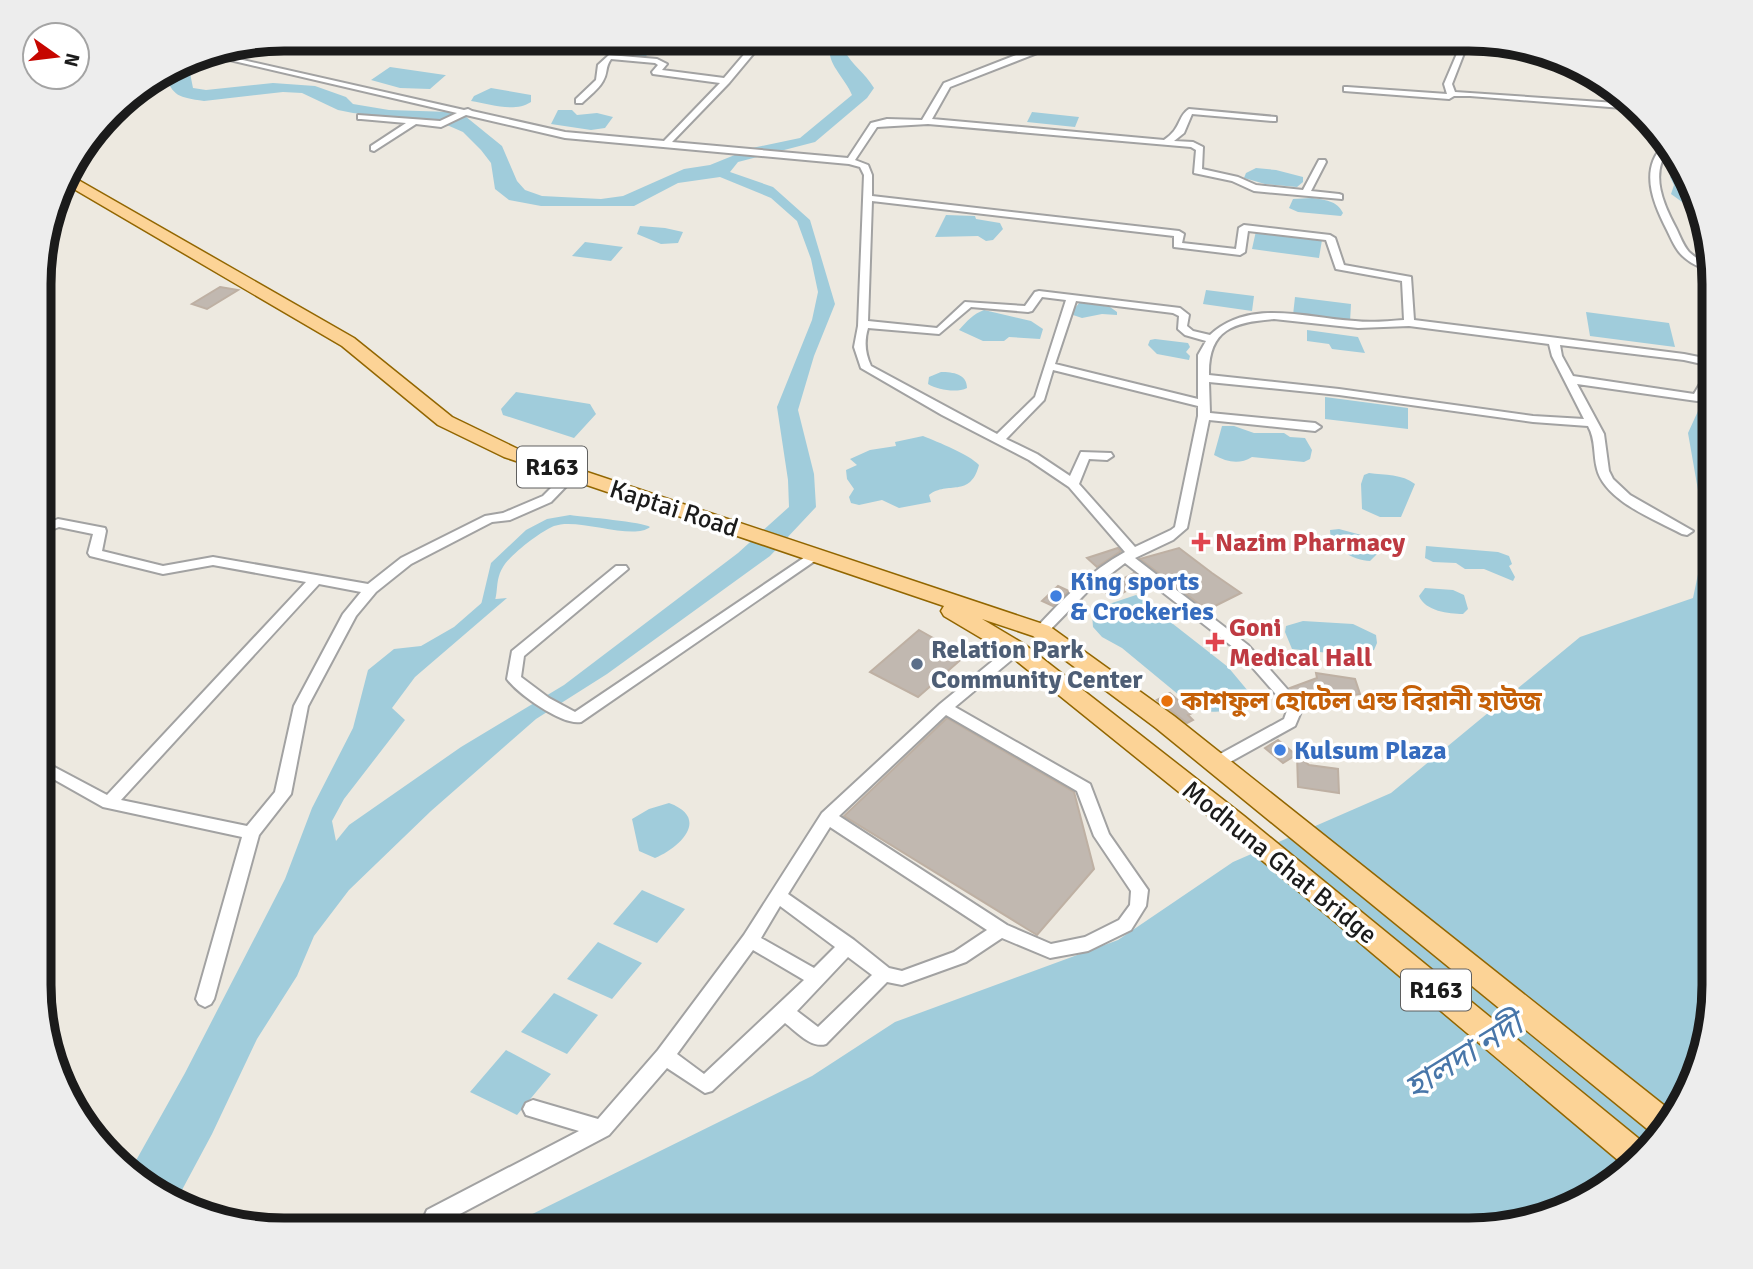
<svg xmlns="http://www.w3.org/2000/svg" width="1753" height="1269" viewBox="0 0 1753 1269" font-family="Signika,'Noto Sans Bengali',sans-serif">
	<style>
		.water { fill: #a0ccdb }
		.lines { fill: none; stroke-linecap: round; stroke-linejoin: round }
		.canal { fill: #a0ccdb; fill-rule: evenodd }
		.building { fill: #c1b8b0; stroke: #beb0a3; stroke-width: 2 }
		.minor-casing { stroke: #a2a2a2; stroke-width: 4 }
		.primary-casing { stroke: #926600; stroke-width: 3 }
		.minor { fill: #fff; fill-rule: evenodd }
		.primary { fill: #fcd396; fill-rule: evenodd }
		.health-dot { fill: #e0444e; stroke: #fff; stroke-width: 2.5 }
		.shop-dot { fill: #3f7fe0; stroke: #fff; stroke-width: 2.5 }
		.service-dot { fill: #5c6f8a; stroke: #fff; stroke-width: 2.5 }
		.food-dot { fill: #e8710a; stroke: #fff; stroke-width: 2.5 }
		.labels { text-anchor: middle; stroke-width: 7; stroke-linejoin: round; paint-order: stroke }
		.shield { fill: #fff; stroke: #5f5f5f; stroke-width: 2 }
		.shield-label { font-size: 24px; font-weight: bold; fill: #1b1b1b }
		.street-label { font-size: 26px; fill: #1b1b1b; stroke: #fff }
		.health-label { font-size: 26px; font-weight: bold; fill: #be3a42; stroke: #fff; text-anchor: start }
		.shop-label { font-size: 26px; font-weight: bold; fill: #366cbe; stroke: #fff; text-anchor: start }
		.service-label { font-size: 26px; font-weight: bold; fill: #4e5e75; stroke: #fff; text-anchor: start }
		.food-label { font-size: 26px; font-weight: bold; fill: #c56008; stroke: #fff; text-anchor: start }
		.near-water-label { font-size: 33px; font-style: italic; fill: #4876a9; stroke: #fff }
		.rim { fill: none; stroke: #1b1b1b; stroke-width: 9 }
	</style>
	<rect width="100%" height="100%" fill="#ede9e0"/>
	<path class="water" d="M832 39H851L844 50C852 65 865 73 874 88L867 98 815 142 738 162 730 172 773 187 810 220 835 304 814 356 798 410 814 474 816 507 770 556 607 674 536 719 431 811 349 890 314 936 297 976 257 1039 212 1134 175 1203 134 1179 129 1173 185 1073 285 879 312 808 353 728 368 670 394 649 421 646 454 627 485 600 507 598 415 677 392 708 405 720 344 799 332 821 336 841 349 825 461 747 564 685 738 553 789 507 788 480 777 407 812 320 818 292 811 259 797 221 771 198 720 177 678 183 634 206H541L509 200 495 189 491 163 481 150 463 132 440 122 353 113 338 110 302 93 283 92 204 101C178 97 174 97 164 74L181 63 189 68 193 88 206 90 273 83 315 86 346 97 353 104 389 110 450 112 465 116 502 146 517 181 525 190 542 196 601 199 623 196 684 169 710 165 752 148 800 138 852 95C844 75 822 61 832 39Z
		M615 41 652 42 655 47 646 56 609 55V45Z
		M390 67 445 75H446L430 89 400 88 371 80Z
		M491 88 531 95V102C514 113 490 104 471 101L474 96Z
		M558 110H572L577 115 597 113 613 117 605 128 591 130 551 124Z
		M1032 112 1079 117 1075 127 1027 122Z
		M1681 165 1689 175 1709 251 1691 229 1696 222 1689 207 1671 194 1674 185 1670 177Z
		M1256 168 1276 170 1303 177V182L1297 187 1265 184 1244 178 1246 173Z
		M1312 198C1324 200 1337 200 1343 213L1341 216 1298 212 1289 208 1293 199Z
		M946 215 975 216 976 219 1000 223 1003 229 993 240 986 241 978 236 935 237Z
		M640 226 665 228 683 232 678 243 661 244 637 234Z
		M1256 231 1322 240 1319 258 1252 249Z
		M585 242 623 247 611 261 572 256Z
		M1206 290 1254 296 1252 311 1203 304Z
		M1295 297 1351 304 1350 322 1293 315Z
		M1080 302 1110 307 1117 312V315L1102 314 1082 318 1070 314Z
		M984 310 1031 321 1043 329 1040 339 1009 337 1004 341H983L959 330C967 321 973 314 984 310Z
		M1586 312 1669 323 1675 347 1590 336Z
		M1307 330 1358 337 1365 353 1332 349 1329 344 1307 341Z
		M1155 339 1188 343 1190 347 1186 352 1190 356 1189 360 1157 354 1148 345 1150 340Z
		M941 372C953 372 967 374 967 388 957 393 938 390 928 384L929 377Z
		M1714 387V1000L1696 1078 1663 1135 1577 1205 1469 1230H500L812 1076 895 1022 1118 940 1233 862 1391 793 1580 637 1693 598 1706 536 1688 433 1703 400Z
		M516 392 590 404 596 414 574 438 503 415 501 409Z
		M1325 397 1408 408V429L1325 419Z
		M1222 426H1234L1254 433H1284L1290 437 1305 438 1312 450 1310 459 1304 462 1252 457C1239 465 1227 462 1214 455Z
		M923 436C938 442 970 455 979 465 970 499 948 480 929 495L931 502 899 508 882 500 859 505 851 503 849 497 854 489 847 479 846 470 857 465 850 459 870 450 896 446 895 442Z
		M1369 473C1385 475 1402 474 1415 484L1401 517H1380L1362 509 1361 484 1364 475Z
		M1339 529 1380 540 1383 543 1382 549 1370 561C1354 560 1330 549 1330 530Z
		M1426 546 1498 552 1509 556 1512 564 1509 566 1515 577 1513 581 1484 569H1465L1456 563 1433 562 1425 558Z
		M1425 588 1453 590 1464 595 1468 609 1463 614C1449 614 1425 611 1419 596Z
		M1136 595 1228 667 1248 691 1246 700C1227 713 1213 716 1191 705L1122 648 1102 637 1093 627 1092 614 1100 607Z
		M1303 621 1353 624 1376 635 1377 643 1374 650 1347 655 1292 649 1285 632 1286 626Z
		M669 803C710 818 681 847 655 858L639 851 632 819 649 809Z
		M642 890 685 909 657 943 613 924Z
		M598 942 642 963 612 999 567 979Z
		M554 993 598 1015 567 1054 521 1032Z
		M506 1050 551 1074 517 1115 470 1092Z"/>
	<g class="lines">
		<path class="canal" d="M570 515C584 517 644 522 650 527 633 541 578 517 554 526 541 531 510 555 503 567 492 584 503 602 484 616H474L472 613 481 605 491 563 526 530 547 519Z"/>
	</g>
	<path class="building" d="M220 287 238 290 207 309 192 304Z
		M1118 548 1121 551 1097 567 1087 558Z
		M1179 548 1212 573 1241 593 1207 610 1140 559Z
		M1134 573 1152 588 1142 593 1133 587 1114 598 1097 587 1113 575 1121 580Z
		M1058 586 1069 591 1053 606 1042 601Z
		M919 630 965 656 918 697 870 672Z
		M1316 673 1355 679 1360 694 1326 700 1307 708 1290 688 1317 678Z
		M1170 693 1192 713 1188 715 1193 720 1187 723 1157 700Z
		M947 718 1074 792 1094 869 1037 935 844 816Z
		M1278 740 1296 755 1283 763 1265 748Z
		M1297 755 1309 765 1338 769 1339 793 1298 787Z"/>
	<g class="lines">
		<defs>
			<path id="minor" d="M747 39H755L752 43 754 53 729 83 672 142 848 158 871 123 887 119 922 120 944 83 1034 48 1041 39H1049L1040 52 950 87 932 119 1164 140C1182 128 1177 117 1189 109L1276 117V121H1273L1192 114 1184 133 1174 141 1193 142 1203 147 1202 169 1238 177 1256 185 1303 190 1319 160H1325L1326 162 1311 191 1339 194 1342 195V199L1254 191 1232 181 1194 173 1196 150 1191 147 928 124 877 127 855 160 868 165 872 175V196L1179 231 1184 234 1182 243 1236 249 1239 228 1244 225 1330 235 1335 238 1344 265 1411 277 1414 320 1684 354 1709 359 1714 358V366H1711L1684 360 1560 345 1562 356 1573 376 1694 394 1710 367 1714 366V379L1701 400 1697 401 1577 384 1604 434 1609 471 1613 479 1630 495 1693 531 1687 535 1682 534C1656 520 1605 501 1597 469 1593 454 1596 440 1588 426L1533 422 1339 395 1209 382 1210 413 1315 423 1321 427 1315 431 1209 420 1187 528 1173 540 1135 558 1248 645 1303 707 1295 726 1221 767H1211L1208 763 1211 759 1284 719 1288 708 1238 651 1125 563 1086 593 1046 634H1036L1034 631 1036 628C1063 599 1090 571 1125 552L1069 487 1029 460 942 415 861 368 854 347 858 326 864 175 860 167 849 164 565 138 466 115 441 127 416 124 374 151 371 150V146L406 123 361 119H358V115L440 121 457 113 204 54 212 53 464 110 468 109 472 111 565 132 664 141 720 83 653 74 652 72 658 65 655 63 611 59C605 67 608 73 603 81 598 90 589 96 582 103H576V99L596 80 598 65 609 55 657 59 667 64 662 70 724 78 747 51 744 43ZM872 201 1174 236V247L1240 255 1245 252 1248 231 1326 240 1336 269 1402 281 1404 320C1388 321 1371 323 1355 321 1306 318 1250 298 1210 335L1193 331 1187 326 1189 315 1180 308 1039 291 1035 292 1025 306 965 302 937 328 868 321ZM1042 297 1066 300 1035 397 997 434 871 366C865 353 864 342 868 328L939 334 971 307 1028 312 1032 311ZM1076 301 1173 313 1179 316 1178 329 1185 335 1206 341 1198 355V399L1055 364ZM1274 319 1358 328 1409 326 1549 344 1552 356 1584 419 1533 416 1339 389 1209 375C1208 329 1234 322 1274 319ZM1053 370 1198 406V416L1175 527 1171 530 1135 547 1079 484 1089 459 1107 460 1113 456 1111 453 1081 452 1070 476 1037 454 1006 439 1044 400Z
				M1399 39C1419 39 1446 46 1463 45 1474 44 1480 38 1491 41L1466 48 1452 84 1455 92 1631 104 1635 109 1470 96H1454L1449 99 1344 91V87H1347L1447 94 1444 84 1459 49Z
				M1664 145 1668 150C1650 174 1663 204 1676 228 1680 236 1683 245 1689 252 1696 259 1705 262 1713 265L1714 272C1704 269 1693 265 1685 258 1676 251 1672 240 1667 230 1653 203 1639 169 1664 145Z
				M572 470 578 474 551 502 510 520 492 522 411 564 376 592 356 616 308 706 291 794 259 835 214 999 211 1004 205 1007 199 1004 196 999 242 837 103 807 41 772V760L107 795 306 582 213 565 163 574 90 556 88 553 93 534 59 527 41 534V526L58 519 105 528 106 531 102 551 163 566 213 557 368 584 401 558 485 516 503 513 543 496 568 471ZM319 584 361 592 343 614 294 706 275 792 247 826 121 800Z
				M814 551 821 555 819 558 581 722C563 726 518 694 507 679L512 651 616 566H626L628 569 524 656 521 677 549 698 575 712Z
				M1016 644 1023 649 1021 652 955 707 1090 784 1109 834 1148 890 1146 906 1131 930 1088 951 1050 958 1002 938 966 962 902 985 887 982 826 1044C811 1049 796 1031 785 1023L712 1091 705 1093 667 1068 609 1135 441 1224 434 1227 427 1224 424 1217 427 1210 579 1131 526 1115 523 1109 526 1103 533 1100 598 1119 658 1050 744 935 822 813 940 704 1011 646ZM946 715 1077 791 1094 836 1131 891 1130 905 1119 920 1085 937 1051 944 1007 925 839 816ZM830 827 987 930 954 952 902 971 889 968 854 940 788 894ZM780 906 835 947 814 968 761 938ZM753 950 804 980 704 1074 677 1054ZM848 957 872 975 818 1027 797 1011Z"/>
			<path id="primary" d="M66 173 354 338 452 417 518 449 1049 626 1174 716 1675 1114 1663 1135 1657 1137 1156 728 1033 636 982 619 1024 644 1244 816 1649 1147 1625 1166 1226 830 1008 654 944 616 941 611 944 606 504 457 438 425 342 346 62 182Z"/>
		</defs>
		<use href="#minor" class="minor-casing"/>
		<use href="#primary" class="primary-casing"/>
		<use href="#minor" class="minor"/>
		<use href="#primary" class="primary"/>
	</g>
	<g class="health-dot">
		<path d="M1197.5 531.5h7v7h7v7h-7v7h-7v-7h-7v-7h7z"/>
		<path d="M1211.5 631.5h7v7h7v7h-7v7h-7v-7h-7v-7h7z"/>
	</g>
	<g class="shop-dot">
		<circle cx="1056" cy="596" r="7"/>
		<circle cx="1280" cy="750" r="7"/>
	</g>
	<circle class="service-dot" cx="917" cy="664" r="7"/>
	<circle class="food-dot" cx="1167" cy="701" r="7"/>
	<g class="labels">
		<g class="shield">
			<rect x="517" y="446.5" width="70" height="41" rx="5"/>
			<rect x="1401" y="969.5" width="70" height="41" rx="5"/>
		</g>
		<g class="shield-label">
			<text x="552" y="475">R163</text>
			<text x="1436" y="998">R163</text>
		</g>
		<g class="street-label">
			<text transform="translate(674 508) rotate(18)" y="9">Kaptai Road</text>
			<text transform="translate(1280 862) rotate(39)" y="9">Modhuna Ghat Bridge</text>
		</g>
		<g class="health-label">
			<text x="1215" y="551">Nazim Pharmacy</text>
			<text x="1229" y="636">Goni<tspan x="1229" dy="30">Medical Hall</tspan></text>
		</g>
		<g class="shop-label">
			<text x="1070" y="590">King sports<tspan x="1070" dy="30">&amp; Crockeries</tspan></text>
			<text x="1294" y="759">Kulsum Plaza</text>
		</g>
		<g class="service-label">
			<text x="931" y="658">Relation Park<tspan x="931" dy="30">Community Center</tspan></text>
		</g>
		<g class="food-label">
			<text x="1181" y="710">কাশফুল হোটেল এন্ড বিরানী হাউজ</text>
		</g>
		<g class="near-water-label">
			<text transform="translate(1463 1055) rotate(-32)" y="12">হালদা নদী</text>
		</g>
	</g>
	<path d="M0 0H1753V1269H0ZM284 51H1469A233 233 0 0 1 1702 284V985A233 233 0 0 1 1469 1218H284A233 233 0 0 1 51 985V284A233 233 0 0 1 284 51Z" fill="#ededed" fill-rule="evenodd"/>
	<path class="rim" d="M284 51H1469A233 233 0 0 1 1702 284V985A233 233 0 0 1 1469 1218H284A233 233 0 0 1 51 985V284A233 233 0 0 1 284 51Z"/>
	<g transform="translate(56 56) rotate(104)"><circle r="33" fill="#ffffff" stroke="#a4a4a4" stroke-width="2"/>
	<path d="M0-5L12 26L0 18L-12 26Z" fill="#c60600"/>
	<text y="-10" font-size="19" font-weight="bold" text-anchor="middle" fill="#1b1b1b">N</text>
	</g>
</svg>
